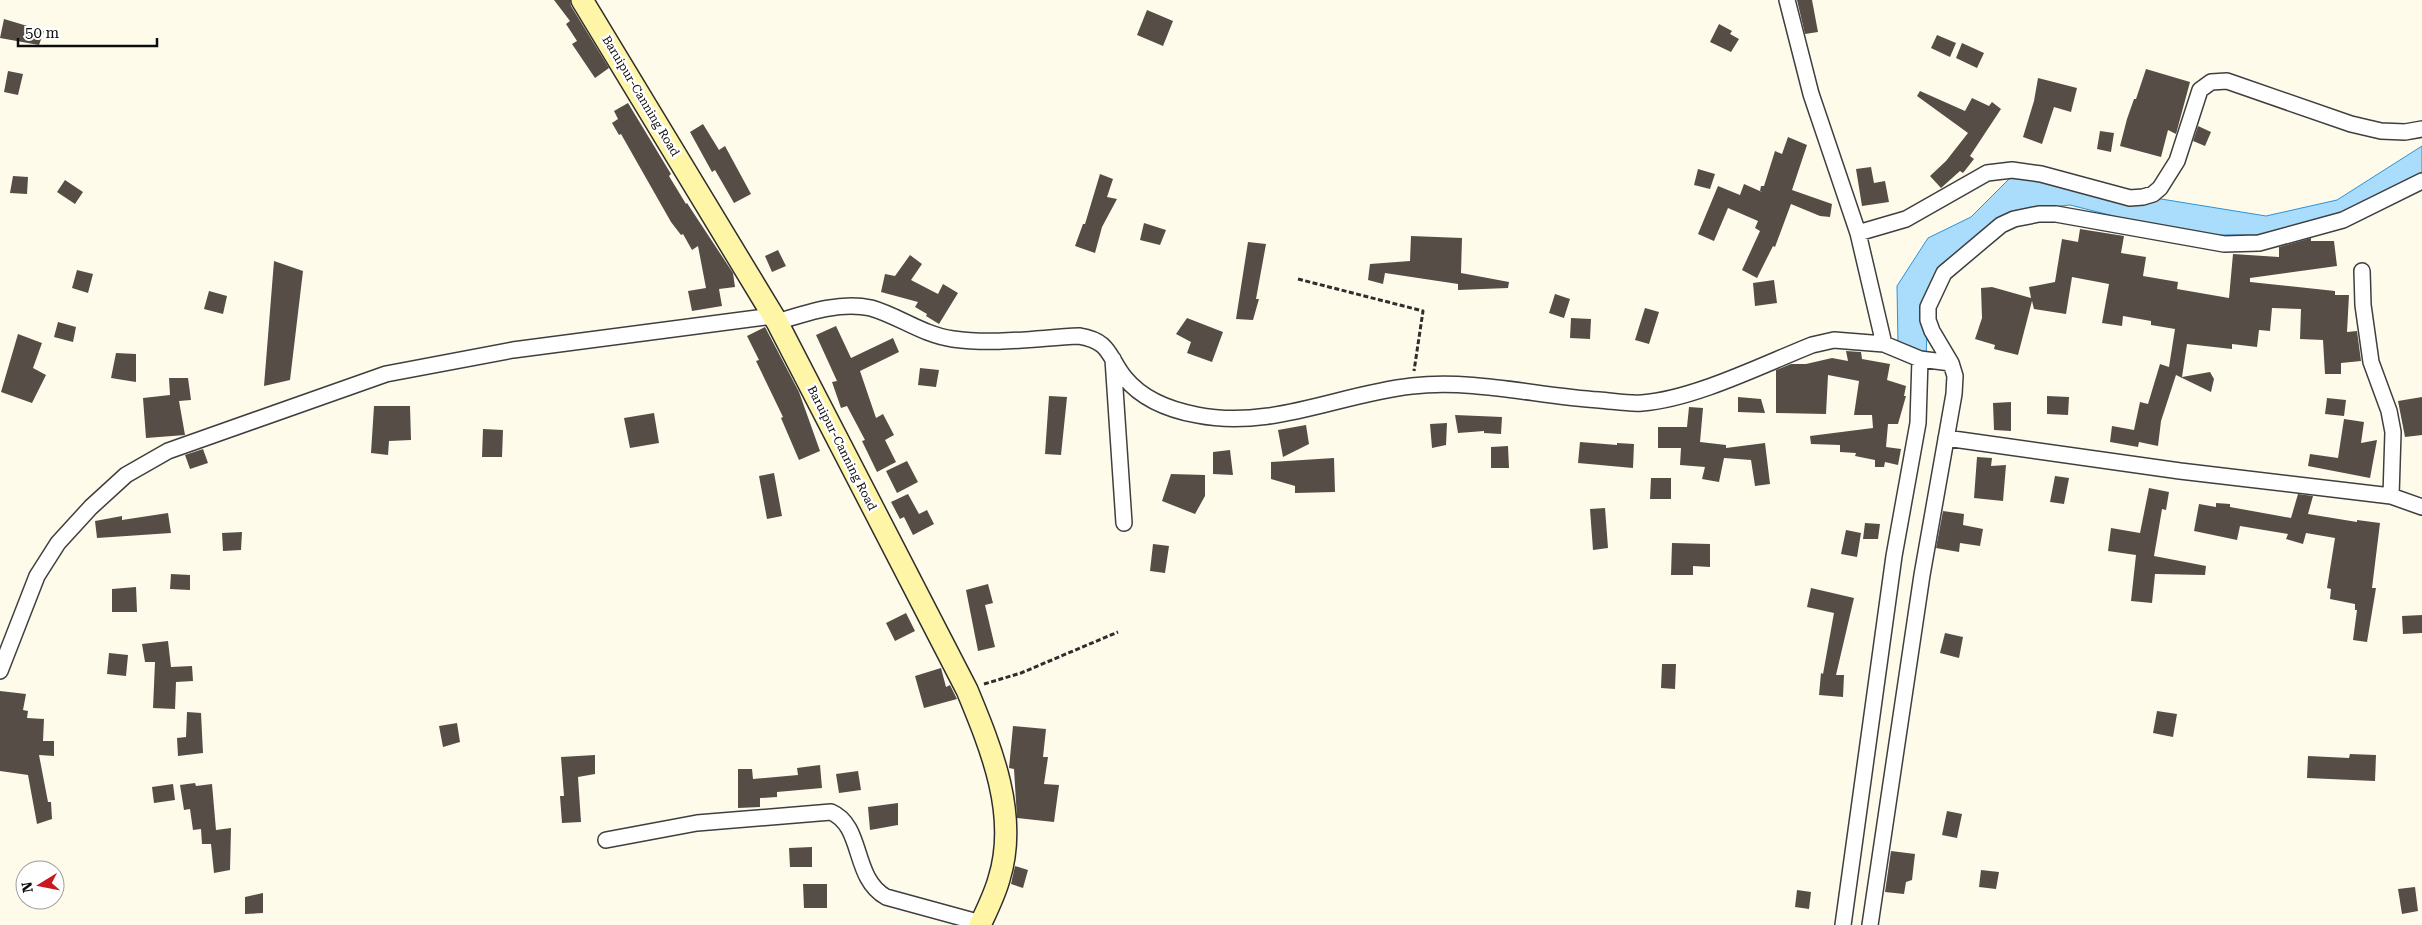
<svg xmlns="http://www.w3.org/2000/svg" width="2422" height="925" viewBox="0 0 2422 925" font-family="'Roboto Serif',serif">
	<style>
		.water { fill: #aaddfc; stroke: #2a93da }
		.building { fill: #564d47 }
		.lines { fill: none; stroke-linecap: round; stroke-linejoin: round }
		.minor-casing { stroke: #3f3f3f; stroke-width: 18 }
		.secondary-casing { stroke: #2e2e2e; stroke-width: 24 }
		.path { stroke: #2e2e2e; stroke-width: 3; stroke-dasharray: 5 2.5; stroke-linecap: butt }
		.minor { stroke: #fff; stroke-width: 15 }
		.secondary { stroke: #fff5a6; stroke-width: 21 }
		.labels { text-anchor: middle; stroke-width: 5; stroke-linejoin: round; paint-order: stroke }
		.street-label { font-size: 12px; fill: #0c0c0c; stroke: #fff }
	</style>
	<rect width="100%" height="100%" fill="#fffbeb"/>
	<path class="water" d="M2422 146V181L2286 235H2189L2070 205 2022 210 1928 295 1926 362 1898 344 1897 286 1928 238 1971 217 2013 175 2266 216 2337 200Z"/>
	<path class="building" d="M554 0H570L571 6 609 68 595 78 572 44 577 41 566 24 570 21Z
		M1797 0H1812L1818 32 1805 34Z
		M1147 10 1173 21 1163 46 1137 35Z
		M4 19 44 31 39 45 0 38Z
		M1719 24 1732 31 1730 34 1739 39 1731 52 1710 42Z
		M1937 35 1956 43 1950 57 1931 48Z
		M1962 43 1984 53 1977 68 1956 58Z
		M2146 69 2190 82 2176 134 2168 130 2161 157 2120 146 2127 119 2134 99H2136Z
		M8 71 23 74 18 95 4 92Z
		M2038 78 2077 88 2071 112 2054 107 2042 144 2023 137 2034 101Z
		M1920 91 1965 111 1972 98 1989 106 1992 102 2001 109 1970 156 1974 159 1963 173 1960 171 1941 188 1930 176 1946 161 1968 133 1917 96Z
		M628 103 671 174 669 176 686 204 687 203 733 273 735 287 719 289 722 306 692 311 688 291 706 288 698 246 692 250 683 234 681 235 671 222 621 134 619 135 612 123 618 119 614 111Z
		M703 124 719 150 725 146 751 194 734 203 715 170 712 172 690 132Z
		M2198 126 2211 132 2205 146 2193 141Z
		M2100 131 2114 133 2111 152 2097 149Z
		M1788 137 1807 145 1792 190 1832 204 1830 217 1820 216 1791 204 1775 247 1773 246 1757 278 1742 270 1760 231 1755 228 1758 221 1728 208 1714 241 1698 234 1718 186 1740 195 1744 184 1762 192 1760 191 1761 186H1764L1775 151 1782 154Z
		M1871 167 1874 183 1885 181 1889 202 1862 206 1856 169Z
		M1698 169 1715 174 1710 189 1694 185Z
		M1100 174 1113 179 1107 197 1117 199 1102 227 1095 253 1075 246 1083 224H1085Z
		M13 176 28 177 27 194 10 193Z
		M65 180 83 192 75 204 57 192Z
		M1144 223 1166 230 1160 245 1140 240Z
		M2080 229 2124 236 2121 253 2146 257 2143 276 2178 282 2177 289 2229 298 2233 254 2279 257V247L2311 238V241H2334L2337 266 2250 278V282L2335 291V295H2349L2347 332 2357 331 2361 361 2341 363V374H2325L2323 340 2300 339 2301 309 2272 308 2270 331 2259 330 2257 347 2232 344V349L2187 344 2182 377 2210 372 2214 379 2211 392 2176 375 2161 421 2158 446 2139 442 2138 447 2110 442 2112 426 2134 430 2140 402 2148 404 2160 364 2169 367 2175 329 2151 325V321L2123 316 2122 326 2102 323 2109 284 2072 277 2066 314 2034 309 2032 301 2018 355 1994 349 1995 345 1975 339 1982 318 1981 288 1992 287 2031 298 2029 287 2055 282 2062 239 2078 242Z
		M1411 236 1462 238 1461 273 1509 282 1508 288 1458 290V284L1385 273 1383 284 1368 280 1370 264 1410 261Z
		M1248 242 1266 244 1256 299H1259L1253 320 1236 319Z
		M778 250 786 266 772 272 765 256Z
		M910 255 922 264 911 280 938 294 943 284 958 293 939 324 926 316 927 314 915 307 918 302 881 292 885 274 895 276Z
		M274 261 303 271 290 380 264 386Z
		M77 270 93 274 88 293 72 288Z
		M1774 280 1777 303 1755 306 1753 283Z
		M209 291 227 296 223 314 204 309Z
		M1555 294 1570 299 1564 318 1549 313Z
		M1645 308 1659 312 1649 344 1635 340Z
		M1187 318 1223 332 1212 362 1187 353 1191 342 1176 334Z
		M1571 318 1591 319 1590 339 1570 338Z
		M58 322 76 327 73 342 54 337Z
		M836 326 851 358 893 338 899 352 860 371 876 418 883 414 894 435 885 440 896 462 877 472 862 441 865 440 847 406 841 408 832 382 837 381 816 335Z
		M765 327 799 392 820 451 799 460 781 418 783 417 756 361 759 360 747 336Z
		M18 334 42 343 33 368 46 375 32 403 1 392Z
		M1846 351 1861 352 1862 359 1890 364 1887 380 1906 386 1904 396H1906L1898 424H1888L1886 447 1901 449 1898 465 1885 462 1884 467H1875V460L1855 456 1856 453 1840 452V445L1811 444 1810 436 1873 428 1872 415H1854L1859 381 1828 375 1826 414 1776 413V370L1791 364H1806L1832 358 1848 361Z
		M116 353 136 354V382L111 378Z
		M920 368 939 370 936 387 918 385Z
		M169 378H188L191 400 179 401 185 435 146 438 143 398 170 395Z
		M1049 396 1067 397 1061 455 1045 454Z
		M2047 396 2069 397 2068 415 2047 414Z
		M1738 397 1761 399 1765 413 1738 412Z
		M2422 397V435L2405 437 2398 401Z
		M2327 398 2346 400 2344 416 2325 414Z
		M2011 402V431L1994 430 1993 403Z
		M374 406H410L411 440 389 441 388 455 371 453Z
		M1689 407 1703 408 1700 442 1726 445V448L1765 443 1770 484 1755 486 1751 460 1724 458 1719 482 1702 479 1705 467 1680 465 1681 448H1658V427H1687Z
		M654 413 659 443 630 448 624 418Z
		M1455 415 1502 417 1501 434 1484 433V431L1458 433Z
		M2344 419 2364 422 2361 443 2377 440 2370 478 2308 466 2310 454 2338 458Z
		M1447 423 1446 445 1432 448 1430 424Z
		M1306 425 1309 444 1283 457 1278 430Z
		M483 429 503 430 502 457H482Z
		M1580 442 1617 445V443L1634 444 1633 468 1578 463Z
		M1508 446 1509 468H1491V447Z
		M203 449 208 463 190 469 185 455Z
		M1230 450 1233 475 1213 474V452Z
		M1977 457 1992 458 1991 466 2006 465 2003 501 1974 498Z
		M1334 458 1335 492 1295 493V486L1271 479V462Z
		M907 461 918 482 897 493 886 471Z
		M774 473 782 516 767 519 759 476Z
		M1171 474 1205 475V496L1195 514 1162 501Z
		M2055 476 2069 478 2064 504 2050 502Z
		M1651 478H1671V499H1650Z
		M2149 488 2169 492 2166 510 2162 509 2154 556 2206 566 2205 575 2155 574 2152 603 2131 601 2136 555 2108 551 2111 528 2140 533Z
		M908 494 919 514 927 510 934 524 913 535 904 517 900 519 891 502Z
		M2298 494 2313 496 2308 514 2357 522V520L2380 523 2372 588H2376L2367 642 2353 640 2357 610H2355V604L2330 599 2331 589 2327 588 2335 538 2306 533 2303 544 2286 539 2288 534 2240 526 2237 540 2194 531 2199 504 2216 507V503L2230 504V507L2291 518Z
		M1605 508 1608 548 1593 550 1590 509Z
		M1943 511 1964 514 1963 525 1983 529 1980 546 1960 543 1959 552 1936 548Z
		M168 513 171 533 97 538 95 521 122 516V520Z
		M1865 523 1880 524 1878 539H1863Z
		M1846 530 1861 533 1857 557 1841 554Z
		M242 532 241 550 223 551 222 533Z
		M1672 543 1710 544V567L1693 566V575H1671Z
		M1153 544 1169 546 1165 573 1150 571Z
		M171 574 190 575V590L170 589Z
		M988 584 993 603 985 605 995 647 978 651 966 590Z
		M136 587 137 612H112V589Z
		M1811 588 1854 598 1836 675H1844L1843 697 1819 695 1821 673 1823 674 1834 613 1807 607Z
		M906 613 915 631 895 641 886 623Z
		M2422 615V633L2403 634 2402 616Z
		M1945 633 1963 637 1959 658 1940 653Z
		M168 641 171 667 192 666 193 681 176 682 175 709 153 708 155 662H145L142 644Z
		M109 653 128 655 126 676 107 674Z
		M1662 664H1676L1675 689 1661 688Z
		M941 668 946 687 950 685 957 699 924 708 915 676Z
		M0 691 26 694 23 710 28 711 27 718 44 719 43 741H54V756L39 755 48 802H51L52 819 37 824 28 775 0 771Z
		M2157 711 2177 714 2173 737 2153 733Z
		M187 712 201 713 203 753 178 756 177 738 186 737Z
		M457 723 460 742 443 747 439 726Z
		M1013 726 1046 729 1043 757H1048L1044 784 1059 785 1054 822 1017 818 1014 769 1009 768Z
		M2350 754 2376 755 2375 781 2307 778 2308 756 2349 758Z
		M595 755V774L578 777 581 822 562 823 560 796H564L561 757Z
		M820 765 822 788 777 792V797L760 798V807L738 808V769H752L753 779 798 775 797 768Z
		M858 771 861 790 839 793 836 774Z
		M195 783 196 786 212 784 216 830 231 828 230 870 214 873 211 844H202L201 829 193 830 190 809 184 810 180 785Z
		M173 784 175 800 154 803 152 787Z
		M898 803V825L870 830 868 807Z
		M1947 811 1962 814 1957 838 1942 835Z
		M812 847V867H790L789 848Z
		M1891 851 1915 854 1912 880 1906 882 1904 894 1885 892Z
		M1015 866 1028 870 1023 888 1011 884Z
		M1981 870 1999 872 1996 889 1979 887Z
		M803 884H827V908H804Z
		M2415 887 2418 911 2402 914 2398 889Z
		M1797 890 1811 892 1809 909 1795 907Z
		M263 893V913L245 914V897Z"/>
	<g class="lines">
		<defs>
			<path id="minor" d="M1787 0 1811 94 1858 233 1884 344 1920 359 1951 363
				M1858 233 1906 219 1987 173 2012 170 2041 174 2130 198 2143 197 2153 194 2160 188 2177 161 2200 90 2211 82 2227 81 2351 124 2381 131 2405 132 2422 129
				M2362 271 2363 305 2371 362 2389 411 2393 432 2391 496
				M777 322C806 313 840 301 871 308 899 316 923 335 953 339 994 345 1038 338 1079 336 1111 341 1108 357 1125 378 1143 400 1170 410 1197 415 1271 430 1339 394 1412 386 1474 379 1537 396 1599 400 1613 401 1628 404 1642 403 1694 399 1762 365 1812 345L1834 340 1884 344
				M1113 359 1124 523
				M1946 438 2180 471 2391 496 2422 507
				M0 671 37 576 58 543 91 507 126 475 168 451 386 374 513 350 773 316
				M606 840 697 823 831 812C864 826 852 878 886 897L981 923
				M1843 925 1894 556 1918 423 1920 359
				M1870 925 1922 575 1954 394 1955 376 1951 363 1932 331 1928 320V307L1944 273 2001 225 2014 219 2039 214H2056L2224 244 2259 243 2343 220 2422 181"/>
			<path id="secondary" d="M582 0 777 322 967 690C991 748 1019 815 999 879 995 894 987 910 980 925"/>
		</defs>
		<use href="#minor" class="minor-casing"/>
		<use href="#secondary" class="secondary-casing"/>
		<path class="path" d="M1298 279 1423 311 1414 371
			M984 684 1021 673 1118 632"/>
		<use href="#minor" class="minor"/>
		<use href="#secondary" class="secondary"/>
	</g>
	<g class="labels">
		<g class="street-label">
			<text transform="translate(641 96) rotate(59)" y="4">Baruipur-Canning Road</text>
			<text transform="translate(842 448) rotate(63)" y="4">Baruipur-Canning Road</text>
		</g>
	</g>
	<g transform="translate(40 885) rotate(260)"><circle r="24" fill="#ffffff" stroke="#9e9e9e"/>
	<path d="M0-4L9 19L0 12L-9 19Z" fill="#c81820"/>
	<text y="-8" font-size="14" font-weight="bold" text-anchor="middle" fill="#0c0c0c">N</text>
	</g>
	<path d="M18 38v8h139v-8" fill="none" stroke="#0c0c0c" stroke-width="2.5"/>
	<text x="25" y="38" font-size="15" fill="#0c0c0c" stroke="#ffffff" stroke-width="4" paint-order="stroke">50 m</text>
</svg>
